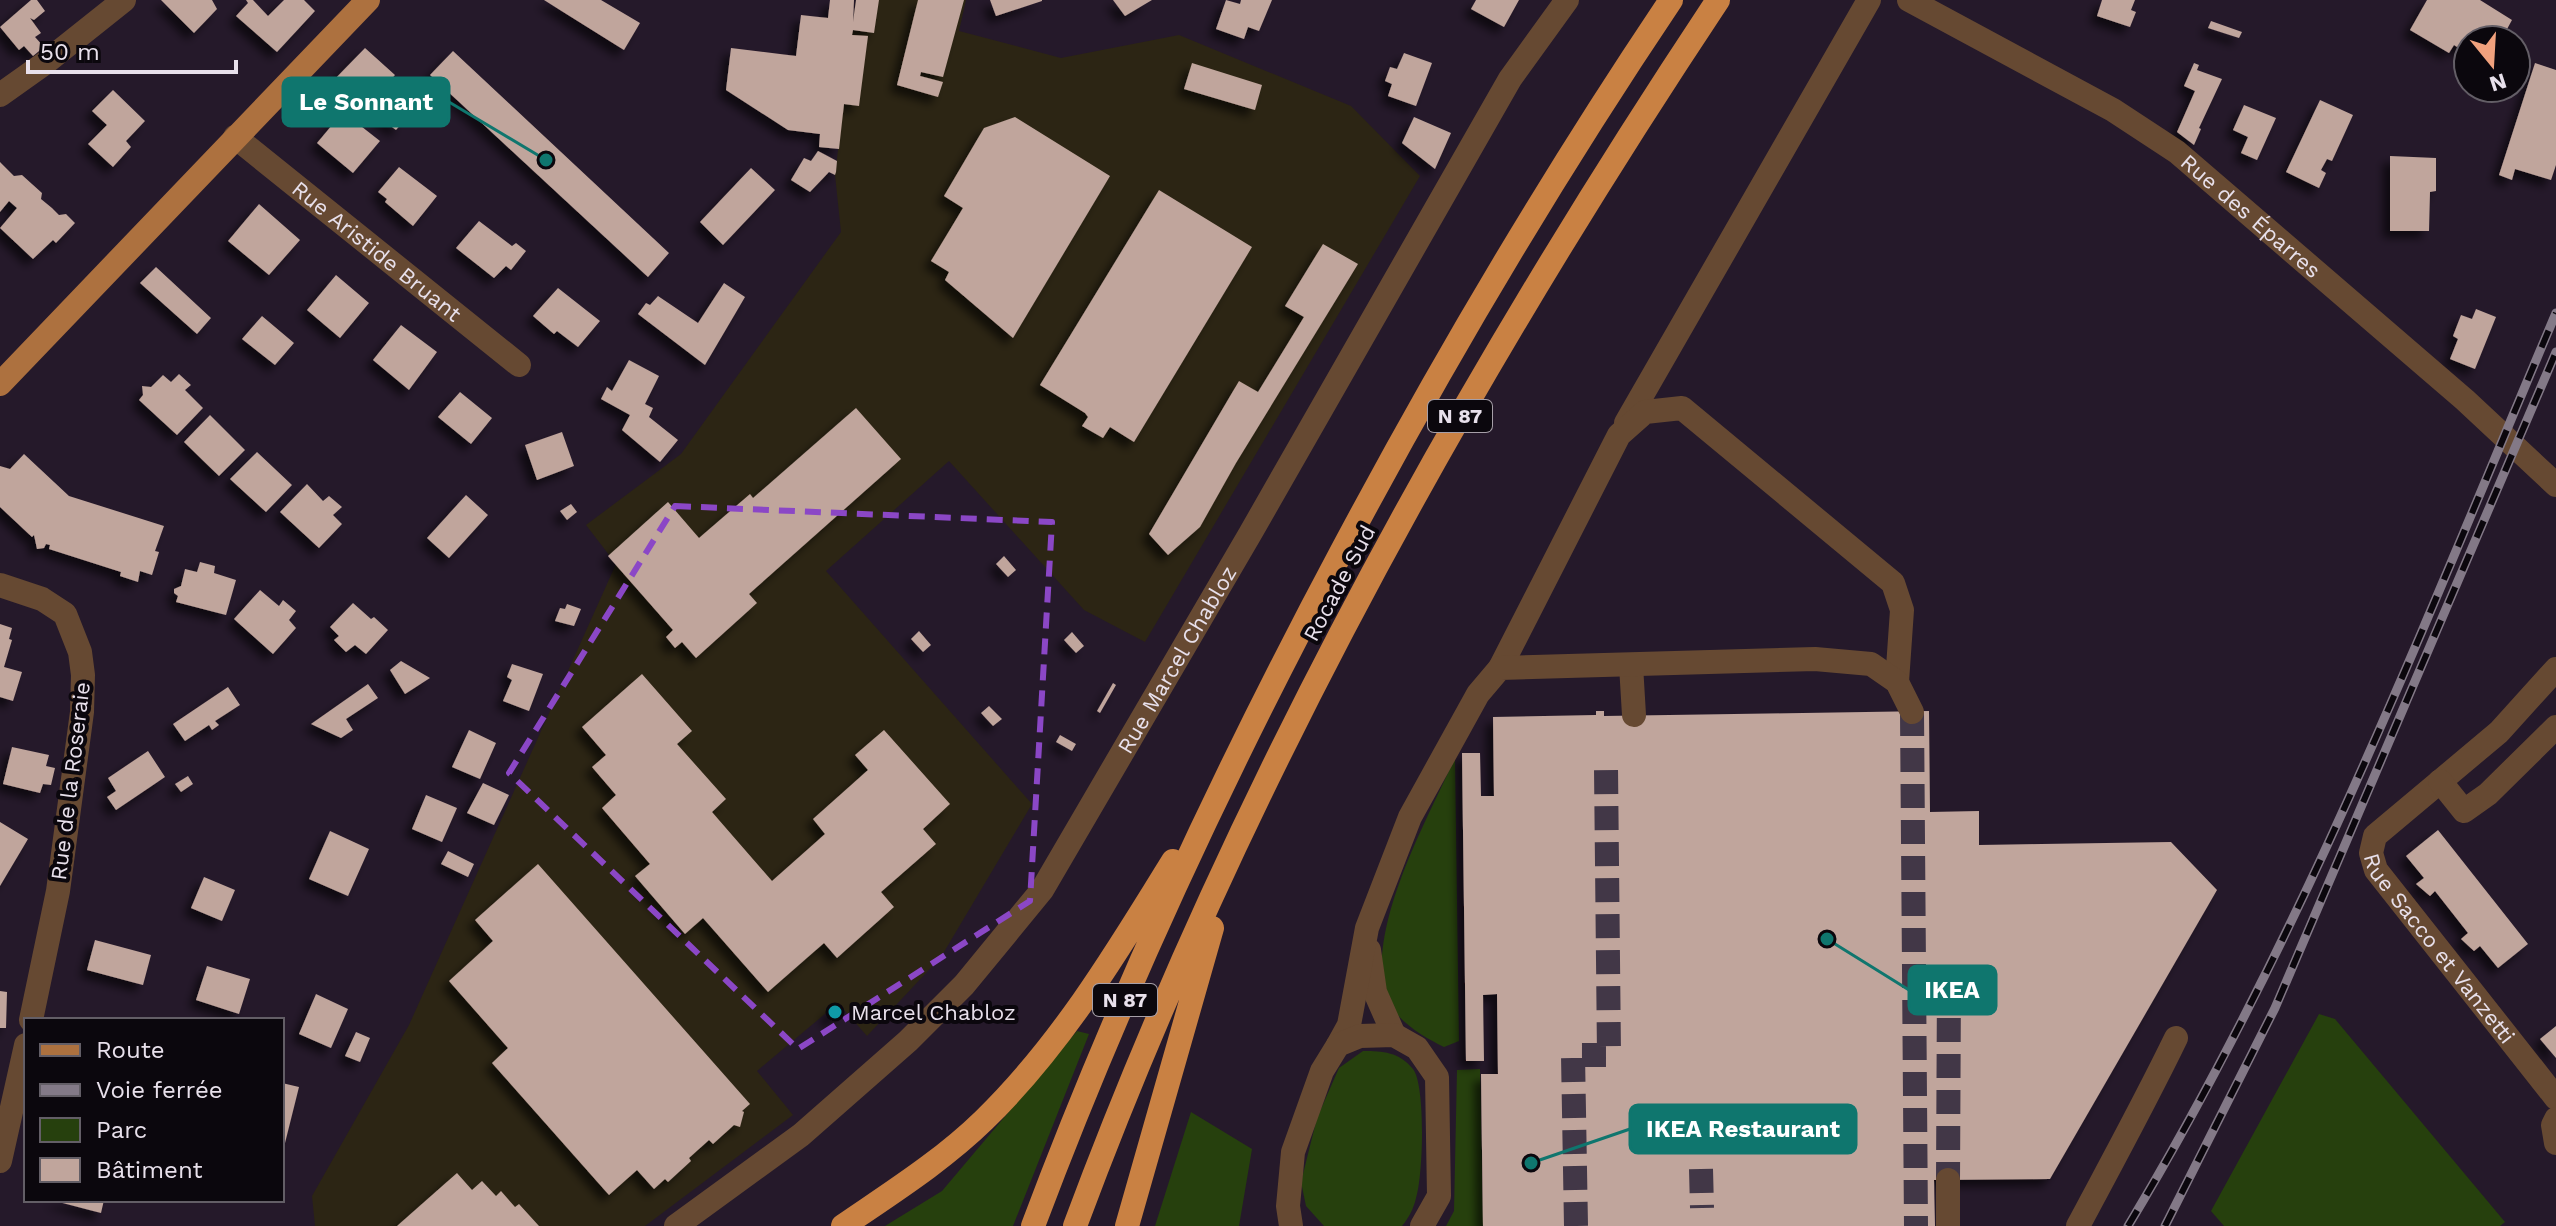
<svg xmlns="http://www.w3.org/2000/svg" width="2556" height="1226" viewBox="0 0 2556 1226" font-family="'Work Sans',sans-serif">
	<style>
		.industrial { fill: #2c2514 }
		.green { fill: #26400d }
		.building { fill: #c0a59c; filter: url(#shadow) }
		.lines { fill: none; stroke-linecap: round; stroke-linejoin: round }
		.minor-tunnel { stroke: #423747; stroke-width: 24; stroke-dasharray: 24 12; stroke-linecap: butt }
		.minor { stroke: #664932; stroke-width: 24 }
		.major { stroke: #ad713f; stroke-width: 24 }
		.highway { stroke: #c98143; stroke-width: 24 }
		.rail-casing { stroke: #837987; stroke-width: 9 }
		.rail { stroke: #0b070d; stroke-width: 6; stroke-dasharray: 18; stroke-linecap: butt }
		.marked { fill: none; stroke: #8b47c6; stroke-width: 6; stroke-dasharray: 16 10; stroke-linejoin: round }
		.culture-dot { fill: #0f9aa8; stroke: #0b070d; stroke-width: 3 }
		.labels { text-anchor: middle; stroke-width: 8; stroke-linejoin: round; paint-order: stroke }
		.shield { fill: #0b070d; stroke: #a69fa8; stroke-width: 2 }
		.shield-label { font-size: 20px; font-weight: bold; fill: #e8e0eb }
		.street-label { font-size: 22px; fill: #e8e0eb; stroke: #0b070d }
		.poi-label { font-size: 22px; fill: #e8e0eb; stroke: #0b070d; text-anchor: start }
		.leader { fill: none; stroke: #0f766e; stroke-width: 3 }
		.callout-dot { fill: #0f766e; stroke: #0b070d; stroke-width: 3 }
		.callout { fill: #0f766e; stroke: #0f766e; stroke-width: 3 }
		.callout-label { font-size: 24px; text-anchor: middle; font-weight: bold; fill: #fff }
	</style>
	<defs>
		<filter id="shadow"><feDropShadow dx="-7" dy="7" stdDeviation="4" flood-color="#0009"/></filter>
	</defs>
	<rect width="100%" height="100%" fill="#25192a"/>
	<path class="industrial" d="M856 0H966L959 31 1061 58 1179 35 1351 106 1420 176 1145 642 1084 610 949 461 826 571 1032 804 941 957 867 1036 838 1003 757 1071 793 1115 645 1226H315L312 1196 409 1025 616 564 586 525 681 454 841 232 835 175Z"/>
	<path class="green" d="M1455 758 1459 1041 1444 1047C1421 1036 1389 1016 1384 990 1370 921 1427 820 1455 758Z
		M2319 1014 2335 1019 2505 1222 2500 1226H2224L2211 1211Z
		M1077 1031 1089 1034 1013 1226H885L942 1191Z
		M1363 1051C1383 1051 1399 1052 1413 1069 1426 1086 1423 1177 1416 1198 1414 1208 1408 1219 1402 1226H1324L1306 1206 1301 1182 1317 1118 1339 1068Z
		M1480 1069 1483 1226H1446L1454 1211 1457 1070Z
		M1191 1112 1252 1149 1239 1226H1155Z"/>
	<path class="building" d="M31 0H37L45 11 34 20 30 18 41 33 35 37 44 47 33 56 24 46 19 50 0 27Z
		M161 0H212L217 9 194 33Z
		M246 0H253L268 16 284 0H304L315 11 277 52 236 16 248 3Z
		M544 0H601L640 23 624 50Z
		M830 0H854L853 22 856 0H879L874 33 853 30 852 35 868 36 859 106 844 104 839 149 819 147 820 134 788 130 726 90 731 48 796 56 801 15 828 18Z
		M918 0H964L943 77 921 72 920 76 943 82 938 97 897 85Z
		M990 0H1042V1L996 16Z
		M1113 0H1152L1125 16Z
		M1226 0 1240 4 1241 0H1272L1259 31 1248 27 1244 39 1216 29Z
		M1476 0H1519L1504 27 1471 9Z
		M2102 0H2135L2131 10 2136 12 2130 27 2097 16Z
		M2427 0H2480L2512 20 2501 40H2468V54L2454 45 2449 53 2410 30Z
		M2211 21 2242 32 2239 38 2208 28Z
		M365 48 395 75 375 98 403 122 396 130 332 82Z
		M453 51 669 253 648 277 430 75Z
		M1404 53 1432 63 1416 106 1388 96 1392 84 1385 81 1390 67 1397 69Z
		M1192 63 1262 85 1255 110 1184 89Z
		M2194 63 2199 65 2197 70 2222 79 2199 128 2201 129 2194 145 2177 132 2195 91 2184 86Z
		M2535 63 2556 70V165L2551 180 2515 169 2512 180 2499 175Z
		M113 90 145 121 126 141 131 147 113 167 88 144 107 125 92 111Z
		M2320 100 2353 115 2332 161 2327 159 2321 170 2326 173 2319 188 2286 172Z
		M2244 105 2276 118 2257 160 2241 153 2248 137 2233 130Z
		M343 112 380 141 353 173 317 143Z
		M1015 117 1110 176 1013 338 945 280 949 272 931 261 963 208 944 196 984 128Z
		M1414 117 1451 133 1435 169 1402 143Z
		M818 151 837 161 836 172 835 175 829 172 810 192 791 180 804 158 811 161Z
		M2390 156 2436 158V191L2430 192 2429 231H2390Z
		M0 162 14 176 22 175 42 193 41 199 52 208 59 215 66 214 75 223 56 243 53 240 33 259 0 228 17 208 9 201 0 212Z
		M399 167 437 196 413 226 385 202 387 199 378 192Z
		M751 168 775 190 723 245 700 222Z
		M1159 190 1252 247 1134 442 1110 427 1103 438 1082 426 1088 417 1085 413 1040 385Z
		M259 204 300 240 269 275 228 241Z
		M479 221 512 246 516 243 526 251 511 270 506 266 494 278 456 248Z
		M1323 244 1358 264 1236 463 1200 527 1168 555 1149 534 1239 381 1258 392 1304 317 1285 306Z
		M156 267 211 318 197 334 140 283Z
		M336 275 369 303 340 338 307 310Z
		M724 283 745 297 705 365 638 314 646 303 650 305 658 296 698 323Z
		M558 288 600 321 578 347 557 331 554 334 533 316Z
		M2476 309 2496 317 2475 369 2450 359 2458 339 2453 336 2461 315 2472 319Z
		M262 316 294 343 275 365 242 339Z
		M401 325 437 352 409 390 373 360Z
		M629 360 659 376 645 404 653 408 649 417 678 440 660 462 622 430 630 415 601 399 607 387 612 391Z
		M179 374 191 385 185 390 203 408 177 435 139 400 143 395 142 386 151 387 163 375 171 382Z
		M460 392 492 418 471 444 438 417Z
		M856 408 901 459 749 594 757 603 696 658 682 642 675 648 666 637 673 630 608 556 668 502 699 538 750 494 753 498Z
		M210 415 245 450 219 476 184 442Z
		M562 432 574 466 537 480 525 445Z
		M257 452 292 485 266 512 230 479Z
		M24 454 69 496 164 526 155 551 159 552 152 575 140 571 138 582 120 576 121 572 49 549 50 545 46 544 44 548 37 549 34 535 32 537 0 507V466L10 469Z
		M307 484 323 501 329 496 342 507 333 515 342 524 319 548 280 512Z
		M466 495 488 515 449 558 427 538Z
		M571 504 577 512 567 520 560 511Z
		M1004 556 1016 570 1008 577 996 564Z
		M200 562 215 566 214 573 236 580 226 615 176 602 178 596 174 593V589L181 586 185 569 197 572Z
		M260 590 279 606 283 600 296 611 289 620 296 628 273 654 234 619Z
		M353 603 371 619 374 617 388 630 366 654 355 645 346 652 334 640 339 636 330 627Z
		M567 604 581 609 574 626 555 621 560 608 565 609Z
		M0 624 12 628 9 639 12 640 4 667 22 672 13 701 0 697Z
		M919 631 931 645 923 652 911 639Z
		M1072 632 1084 646 1076 653 1064 640Z
		M401 661 430 678 405 694 390 670Z
		M512 664 543 674 529 711 503 701 512 680 507 677Z
		M642 674 692 731 677 744 726 799 712 812 772 881 825 834 813 819 868 770 855 755 884 730 950 804 923 829 936 844 881 892 894 907 837 958 824 943 768 992 703 918 685 934 635 876 650 864 602 808 616 795 592 767 606 755 582 727Z
		M1113 683 1116 685 1100 713 1097 711Z
		M368 684 378 698 346 719 353 730 341 738 311 724Z
		M228 687 240 705 215 721 219 725 212 730 209 725 185 741 173 724Z
		M989 706 1002 719 993 726 981 713Z
		M1596 711H1604V716L1929 711 1930 812 1979 811V845L2171 842 2217 890 2050 1179 1934 1180 1935 1226H1483L1481 1074H1498L1497 994 1483 995 1484 1061H1466L1462 753H1480L1481 796H1494L1493 717 1596 715Z
		M469 730 496 743 480 779 452 767Z
		M1060 735 1076 744 1072 751 1056 742Z
		M12 747 49 755 46 766 55 768 51 785 43 784 40 793 3 784Z
		M148 751 165 777 116 810 107 797 116 791 108 778Z
		M188 776 193 784 181 792 175 784Z
		M483 783 509 795 494 825 467 813Z
		M426 795 457 808 442 842 412 829Z
		M0 822 28 839 0 886Z
		M2438 830 2528 944 2498 968 2480 946 2474 951 2461 939 2468 933 2435 891 2430 896 2416 884 2424 878 2406 856Z
		M330 831 369 849 348 896 309 879Z
		M448 851 474 864 468 877 441 864Z
		M538 864 750 1104 742 1111 744 1112 740 1127 734 1125 713 1144 709 1140 689 1158 691 1161 668 1182 665 1179 654 1189 637 1170 609 1195 492 1063 508 1048 449 981 493 941 475 920Z
		M204 877 235 890 222 921 191 908Z
		M95 940 151 955 143 985 87 970Z
		M207 966 250 979 239 1014 196 1000Z
		M0 991 7 992 6 1028H0Z
		M316 994 348 1009 331 1048 299 1034Z
		M838 1004 844 1011 832 1021 826 1014Z
		M2556 1026V1058L2540 1039Z
		M356 1032 370 1038 360 1062 345 1056Z
		M282 1083 299 1087 283 1151 282 1150Z
		M457 1173 472 1190 482 1181 496 1196 501 1191 515 1207 519 1204 539 1226H397Z
		M51 1200H104L101 1213Z"/>
	<g class="lines">
		<path class="minor-tunnel" d="M1912 712 1916 1226
			M1915 980H1949L1948 1180
			M1701 1169 1702 1208
			M1576 1226 1573 1055H1609L1606 768"/>
		<g class="minor">
			<path id="s1" d="M1909 0 2113 110 2177 152 2465 400 2556 485"/>
			<path d="M0 95 45 63 124 0"/>
			<path id="s2" d="M235 137 519 365"/>
			<path d="M1626 423 1869 0"/>
			<path d="M0 585 42 599 65 614 80 652 83 675 82 712 58 891 31 1020"/>
			<path d="M1631 665 1634 715"/>
			<path d="M1500 668 1619 435 1645 412 1682 408 1893 583 1902 610 1897 682"/>
			<path id="s3" d="M2556 669 2499 732 2375 836 2371 853 2376 870 2556 1098"/>
			<path d="M2440 781 2464 811 2488 794 2556 727"/>
			<path d="M1369 950 1375 992 1394 1035"/>
			<path d="M1338 1045 1349 1025 1367 928 1410 817 1478 694 1500 668 1815 659 1871 664 1897 682 1912 712"/>
			<path d="M2556 1119 2553 1125 2556 1143"/>
			<path d="M0 1161 26 1045"/>
			<path id="s4" d="M676 1226 801 1135 908 1041 964 985 1042 890 1250 534 1510 79 1567 0"/>
			<path d="M1291 1226 1288 1206 1293 1152 1322 1071 1338 1045 1360 1036 1394 1035 1417 1048 1437 1077 1439 1196 1422 1226"/>
			<path d="M1948 1226V1180"/>
			<path d="M2078 1226C2111 1164 2145 1102 2176 1038"/>
		</g>
		<path class="major" d="M0 384 368 0"/>
		<path class="highway" d="M843 1226C891 1193 942 1161 984 1120 1061 1045 1117 952 1173 861
			M1033 1226C1120 994 1226 768 1343 549 1443 361 1552 177 1671 0
			M1075 1226C1235 795 1464 382 1718 0
			M1127 1226 1212 928"/>
		<defs>
			<path id="rail" d="M2128 1226C2302 938 2425 622 2556 313
				M2165 1226 2275 1008 2556 352"/>
		</defs>
		<use href="#rail" class="rail-casing"/>
		<use href="#rail" class="rail"/>
	</g>
	<path class="marked" d="M675 506 1052 522 1030 901 798 1049 509 773Z"/>
	<circle class="culture-dot" cx="835" cy="1012" r="8"/>
	<g class="labels">
		<g class="shield">
			<rect x="1428" y="400" width="64" height="32" rx="6"/>
			<rect x="1093" y="984" width="64" height="32" rx="6"/>
		</g>
		<g class="shield-label">
			<text x="1460" y="423">N 87</text>
			<text x="1125" y="1007">N 87</text>
		</g>
		<g class="street-label">
			<text dy="8" stroke="none"><textPath href="#s1" startOffset="406">Rue des Éparres</textPath></text>
			<text dy="8" stroke="none"><textPath href="#s2" startOffset="182">Rue Aristide Bruant</textPath></text>
			<text transform="translate(1339 583) rotate(-62)" y="8">Rocade Sud</text>
			<text dy="8" stroke="none"><textPath href="#s4" startOffset="766">Rue Marcel Chabloz</textPath></text>
			<text transform="translate(70 781) rotate(-83)" y="8">Rue de la Roseraie</text>
			<text dy="8" stroke="none"><textPath href="#s3" startOffset="382">Rue Sacco et Vanzetti</textPath></text>
		</g>
		<g class="poi-label">
			<text x="851" y="1020">Marcel Chabloz</text>
		</g>
	</g>
	<path class="leader" d="M546 160L449 102M1827 939L1909 990M1531 1163L1630 1129"/>
	<g class="callout-dot">
		<circle cx="546" cy="160" r="8"/>
		<circle cx="1827" cy="939" r="8"/>
		<circle cx="1531" cy="1163" r="8"/>
	</g>
	<g class="callout">
		<rect x="283" y="78" width="166" height="48" rx="8"/>
		<rect x="1909" y="966" width="87" height="48" rx="8"/>
		<rect x="1630" y="1105" width="226" height="48" rx="8"/>
	</g>
	<g class="callout-label">
		<text x="366" y="110">Le Sonnant</text>
		<text x="1952" y="998">IKEA</text>
		<text x="1743" y="1137">IKEA Restaurant</text>
	</g>
	<rect x="24" y="1018" width="260" height="184" fill="#0b070d" stroke="#635e66" stroke-width="2"/>
	<rect x="40" y="1044" width="40" height="12" fill="#ad713f" stroke="#635e66" stroke-width="2"/>
	<text x="96" y="1058" font-size="24" fill="#e8e0eb">Route</text>
	<rect x="40" y="1084" width="40" height="12" fill="#837987" stroke="#635e66" stroke-width="2"/>
	<text x="96" y="1098" font-size="24" fill="#e8e0eb">Voie ferrée</text>
	<rect x="40" y="1118" width="40" height="24" fill="#26400d" stroke="#635e66" stroke-width="2"/>
	<text x="96" y="1138" font-size="24" fill="#e8e0eb">Parc</text>
	<rect x="40" y="1158" width="40" height="24" fill="#c0a59c" stroke="#635e66" stroke-width="2"/>
	<text x="96" y="1178" font-size="24" fill="#e8e0eb">Bâtiment</text>
	<g transform="translate(2492 64) rotate(162)"><circle r="38" fill="#0b070d" stroke="#635e66" stroke-width="2"/>
	<path d="M0-6L14 30L0 20L-14 30Z" fill="#f1a17d"/>
	<text y="-12" font-size="22" font-weight="bold" text-anchor="middle" fill="#e8e0eb">N</text>
	</g>
	<path d="M28 60v12h208v-12" fill="none" stroke="#e8e0eb" stroke-width="4"/>
	<text x="40" y="60" font-size="24" fill="#e8e0eb" stroke="#0b070d" stroke-width="6" paint-order="stroke">50 m</text>
</svg>
